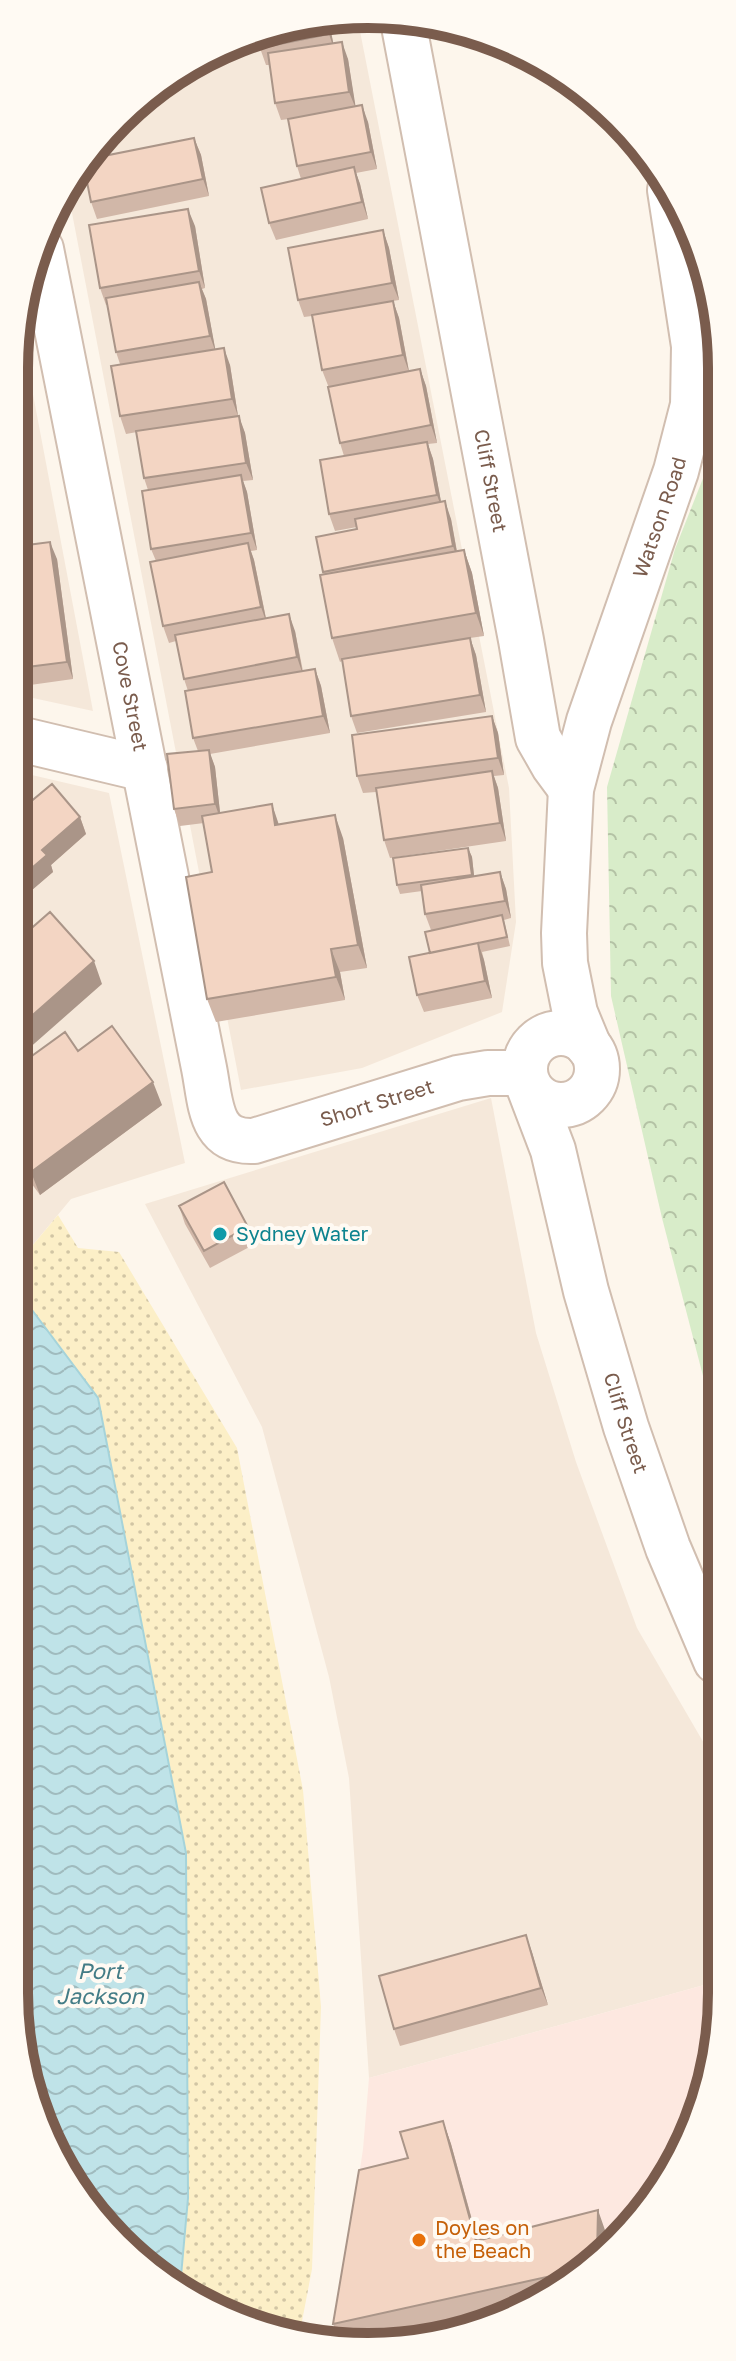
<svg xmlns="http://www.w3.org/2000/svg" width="736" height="2361" viewBox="0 0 736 2361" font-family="'Golos Text',sans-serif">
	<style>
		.residential { fill: #f5e8da }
		.commercial { fill: #fde8e0 }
		.forest { fill: url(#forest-crowns) }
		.sand { fill: url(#sand-dots) }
		.water { fill: url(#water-waves); stroke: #a5d3da; stroke-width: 2 }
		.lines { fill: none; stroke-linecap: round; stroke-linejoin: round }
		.minor-casing { stroke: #d1beb0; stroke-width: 48 }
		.minor { stroke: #fff; stroke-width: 44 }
		.wall { fill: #d1b7a8 }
		.shaded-wall { fill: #aa9588 }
		.building { fill: #f3d5c3; stroke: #aa9588; stroke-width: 2 }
		.culture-dot { fill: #0f9aa8; stroke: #fffaf3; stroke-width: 3 }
		.food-dot { fill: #e8710a; stroke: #fffaf3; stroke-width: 3 }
		.labels { text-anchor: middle; stroke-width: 8; stroke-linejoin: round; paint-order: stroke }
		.street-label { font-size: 20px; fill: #7a5c4d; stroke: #fffaf3 }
		.culture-label { font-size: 20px; fill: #0d838f; stroke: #fffaf3; text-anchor: start }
		.food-label { font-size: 20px; fill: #c56008; stroke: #fffaf3; text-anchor: start }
		.water-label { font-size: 22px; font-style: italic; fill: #437c86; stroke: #fffaf3 }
		.rim { fill: none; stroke: #7a5c4d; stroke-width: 10 }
	</style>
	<defs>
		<pattern id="forest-crowns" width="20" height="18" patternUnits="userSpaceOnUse" patternTransform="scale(2)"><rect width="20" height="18" fill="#d8ecc9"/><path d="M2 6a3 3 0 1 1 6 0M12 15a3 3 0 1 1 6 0" fill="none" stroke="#b4c2a5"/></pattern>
		<pattern id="sand-dots" width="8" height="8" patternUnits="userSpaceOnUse" patternTransform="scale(2)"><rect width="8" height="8" fill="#fcefc7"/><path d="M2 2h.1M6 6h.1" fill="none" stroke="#d1c5a4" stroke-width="1.8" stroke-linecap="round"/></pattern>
		<pattern id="water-waves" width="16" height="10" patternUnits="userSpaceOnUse" patternTransform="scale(2)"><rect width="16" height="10" fill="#bfe3e8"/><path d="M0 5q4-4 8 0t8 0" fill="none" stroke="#a0bbbe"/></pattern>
	</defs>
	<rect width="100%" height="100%" fill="#fdf6ec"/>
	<path class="residential" d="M299 21H358L509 788 516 922 502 1012 362 1068 241 1090 67 187 74 171 172 73Z
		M21 331 93 711 19 695Z
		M19 772 109 793 185 1163 71 1199 17 1264Z
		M491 1098 536 1333 576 1462 637 1628 716 1764 715 1982 369 2078 349 1778 329 1677 262 1427 145 1204Z"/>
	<path class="commercial" d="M715 1982V2063L662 2190 565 2287 459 2335 334 2343 363 2149 369 2078Z"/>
	<path class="forest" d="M719 438 716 1426 662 1218 611 996 607 787 675 549Z"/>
	<path class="sand" d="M58 1215 78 1248 119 1252 237 1448 303 1790 321 2007 312 2269 299 2337 211 2310 177 2284 188 2198 186 1853 98 1398 17 1290V1264Z"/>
	<path class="water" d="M17 1290 98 1398 186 1853 188 2198 180 2287 102 2227 41 2128 14 1993Z"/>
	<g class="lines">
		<defs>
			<g id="minor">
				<path id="s1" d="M403 21 521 640 538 738 554 766 571 789"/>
				<path id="s2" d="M41 249 204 1068C211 1103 209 1143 254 1141L458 1078 488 1073H524"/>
				<path d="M19 739 145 769"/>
				<circle cx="561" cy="1069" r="36"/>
				<path id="s3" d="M589 1047 575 1013 565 963 564 933 571 789 589 721 676 471 693 405 694 346 670 190"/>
				<path id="s4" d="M529 1087 553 1150 586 1291 626 1427 668 1548 716 1661"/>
			</g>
		</defs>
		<use href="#minor" class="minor-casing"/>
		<use href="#minor" class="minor"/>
	</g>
	<path class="wall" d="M329 21 333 43 348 59 355 106 368 122 377 169 356 173 360 184 368 219 276 240 269 223 301 179 297 166 289 119 281 120 275 103 270 65H266L260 48Z
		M194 138 201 155 209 196 97 219 91 202Z
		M195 226 205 288 202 289 206 299 215 349 230 365 238 416 245 433 253 480 243 481 247 492 257 550 251 551 254 560 266 618 295 631 303 671 315 669 321 686 330 733 210 754 215 767 220 813 343 838 367 968 340 972 345 1000 216 1022 207 999 212 872 204 823 180 826 174 809 198 751 193 738 188 691 184 679 176 641 169 643 163 626 156 561 151 549 148 490 144 478 137 432 126 434 120 416V364L116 352 107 305H106L100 288Z
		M383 230 389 248 399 300 393 301 399 318 409 371 420 369 426 386 437 443 428 444 433 459 441 502 451 519 457 551 464 550 472 573 484 636 470 638 476 655 486 712 357 733 351 716 342 661 340 662 332 638 323 572 357 529V527L335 531 329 514 344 456 340 443 329 388 322 370 312 316 304 317 298 300Z
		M20 546 57 559 73 679 23 686 19 677Z
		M492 716 498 733 504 775 494 776 498 788 506 841 390 858 384 840 376 792 363 793 357 776Z
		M19 803 23 808 80 817 86 834 51 865 53 872 25 896 18 888Z
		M468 848 472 857 474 876 500 872 506 889 511 918 504 920 510 946 482 952 484 960 492 998 424 1012 417 995 430 953 431 930 425 914 422 891 400 894 397 885Z
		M78 1051 162 1105 40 1195 17 1164 18 1066Z
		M179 1206 248 1227 255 1244 210 1268 185 1224Z
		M526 1935 548 2005 400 2046 394 2029Z
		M443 2121 451 2144 478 2241 606 2233V2246L565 2287 488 2322 487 2315 369 2341 340 2343 333 2324 408 2158Z"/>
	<path class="shaded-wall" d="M326 21H329L335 52 329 34Z
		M342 42 348 59 356 109 349 92Z
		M362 105 368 122 377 169 371 152Z
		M194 138 201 155 209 196 203 179Z
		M354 167 360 184 368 219 362 202Z
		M188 209 195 226 205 288 199 271Z
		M383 230 389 248 399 300 392 283Z
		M199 282 206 299 216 353 210 336Z
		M393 301 399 318 409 372 403 355Z
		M224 348 230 365 238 416 232 399Z
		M420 369 426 386 437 443 431 425Z
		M239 416 245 433 253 480 246 463Z
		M427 442 433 459 443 512 437 495Z
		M241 475 247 492 257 550 251 533Z
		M445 501 451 519 459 564 453 546Z
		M50 542 57 559 73 679 67 662Z
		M248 543 254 560 267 624 261 607Z
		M464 550 472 573 484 636 476 613Z
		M289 614 295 631 303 675 297 657Z
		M470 638 476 655 486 712 480 695Z
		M315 669 321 686 330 733 323 716Z
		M492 716 498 733 504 775 498 758Z
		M209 750 215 767 221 821 215 804Z
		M492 771 498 788 506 841 500 823Z
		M272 804 280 828 275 825Z
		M335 815 343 838 367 968 358 945Z
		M80 817 86 834 51 865 53 872 25 896 19 879 42 850Z
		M468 848 472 857 475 884 472 875Z
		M500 872 506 889 511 918 505 901Z
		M18 904 27 927 18 934Z
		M478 943 484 960 492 998 485 981Z
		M331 949 340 972 345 1000 336 977Z
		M94 961 102 984 18 1058V1028Z
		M153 1082 162 1105 40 1195 31 1172Z
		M526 1935 532 1952 548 2005 541 1988Z
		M443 2121 451 2144 484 2264 476 2241Z
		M598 2210 606 2233V2246L597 2255Z"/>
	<path class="building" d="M299 21H326L329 34 260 48 258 38Z
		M342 42 349 92 275 103 268 53Z
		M362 105 371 152 297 166 288 119Z
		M194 138 203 179 91 202 83 162 84 160Z
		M354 167 362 202 269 223 261 188Z
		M188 209 199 271 100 288 89 225Z
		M383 230 392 283 298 300 288 248Z
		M199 282 210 336 116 352 106 298Z
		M393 301 403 355 322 370 312 315Z
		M224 348 232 399 120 416 111 366Z
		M420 369 431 425 340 443 328 387Z
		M239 416 246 463 144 478 136 431Z
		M427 442 437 495 329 514 320 460Z
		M241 475 251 533 151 549 142 491Z
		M445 501 453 546 323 572 316 537 357 529 355 519Z
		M50 542 67 662 19 668 20 546Z
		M248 543 261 607 163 626 150 562Z
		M464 550 476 613 332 638 320 575Z
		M289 614 297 657 184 679 175 635Z
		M470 638 480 695 351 716 342 659Z
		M315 669 323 716 193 738 185 691Z
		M492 716 498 758 357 776 352 735Z
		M209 750 215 804 174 809 167 754Z
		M492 771 500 823 384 840 376 788Z
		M52 784 80 817 42 850 47 855 19 879V803L23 808Z
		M272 804 275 825 335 815 358 945 331 949 336 977 207 999 186 877 212 872 202 816Z
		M468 848 472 875 397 885 393 858Z
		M500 872 505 901 425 914 421 885Z
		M50 912 94 961 18 1028V940Z
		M502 915 507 937 430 953 425 932Z
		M478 943 485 981 417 995 409 957Z
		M112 1026 153 1082 31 1172 17 1152 18 1066 65 1032 78 1051Z
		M224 1182 248 1227 204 1251 179 1206Z
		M526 1935 541 1988 394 2029 379 1976Z
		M443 2121 476 2241 598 2210 597 2255 583 2269 333 2324 359 2170 408 2158 400 2132Z
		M542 2298 488 2322 485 2308Z"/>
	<circle class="culture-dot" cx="220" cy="1234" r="8"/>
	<circle class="food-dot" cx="419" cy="2240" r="8"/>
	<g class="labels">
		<g class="street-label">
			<text dy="7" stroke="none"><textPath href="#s1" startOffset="468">Cliff Street</textPath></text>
			<text dy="7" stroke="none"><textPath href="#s3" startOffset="548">Watson Road</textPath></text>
			<text dy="7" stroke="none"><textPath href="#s2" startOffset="456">Cove Street</textPath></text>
			<text dy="7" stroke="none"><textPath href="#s2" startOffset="1064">Short Street</textPath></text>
			<text dy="7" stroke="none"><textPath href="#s4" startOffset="350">Cliff Street</textPath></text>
		</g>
		<g class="culture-label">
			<text x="236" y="1241">Sydney Water</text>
		</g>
		<g class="food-label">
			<text x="435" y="2235">Doyles on<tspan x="435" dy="23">the Beach</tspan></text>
		</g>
		<g class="water-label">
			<text x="100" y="1979">Port<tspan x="100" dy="25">Jackson</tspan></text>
		</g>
	</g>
	<path d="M0 0H736V2361H0ZM368 28H368A340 340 0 0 1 708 368V1993A340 340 0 0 1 368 2333H368A340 340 0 0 1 28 1993V368A340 340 0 0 1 368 28Z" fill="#fffaf3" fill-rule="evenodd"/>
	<path class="rim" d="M368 28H368A340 340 0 0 1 708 368V1993A340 340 0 0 1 368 2333H368A340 340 0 0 1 28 1993V368A340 340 0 0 1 368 28Z"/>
</svg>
